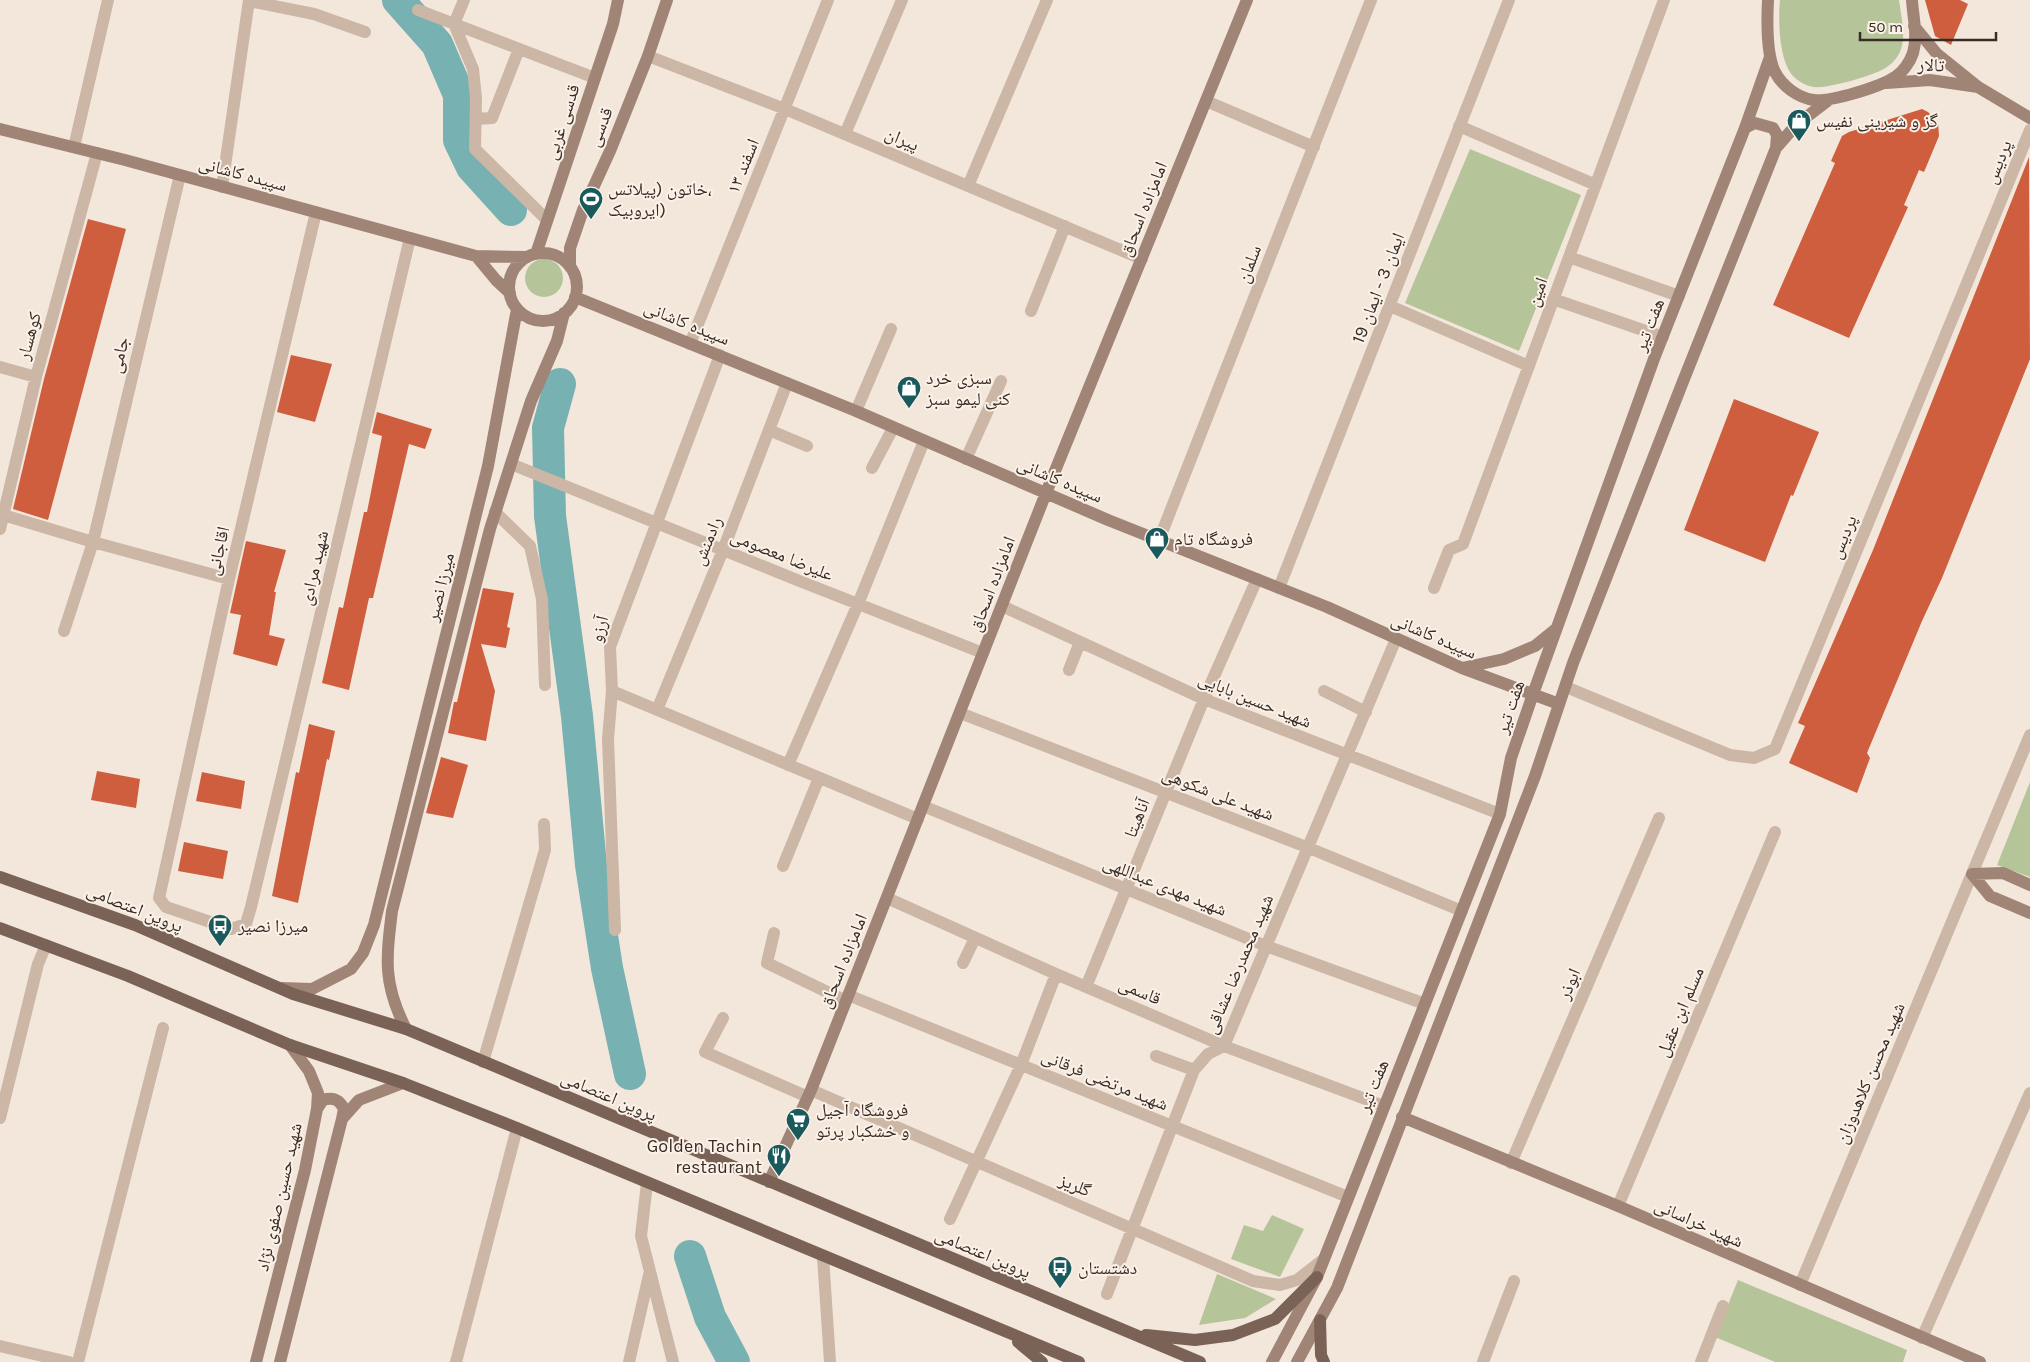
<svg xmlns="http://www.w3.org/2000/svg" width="2030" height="1362" viewBox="0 0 2030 1362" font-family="Karla,'Noto Naskh Arabic',sans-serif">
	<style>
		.green { fill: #b6c499 }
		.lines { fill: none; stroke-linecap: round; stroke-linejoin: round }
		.river { stroke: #78b1b2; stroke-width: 32 }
		.building { fill: #ce5e3e }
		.street { stroke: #ccb6a6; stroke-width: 12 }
		.secondary { stroke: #a08577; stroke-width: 12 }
		.primary { stroke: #7b6257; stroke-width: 12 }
		.labels { text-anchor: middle; stroke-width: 4; stroke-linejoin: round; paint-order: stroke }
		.street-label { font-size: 18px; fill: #382c27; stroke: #fbf1e7 }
		.poi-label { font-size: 18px; fill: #382c27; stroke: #fbf1e7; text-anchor: start }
	</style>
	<rect width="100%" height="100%" fill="#f3e7db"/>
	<path class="green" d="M1780 0H1899C1901 15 1906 35 1901 49 1899 56 1893 63 1887 67 1876 75 1827 89 1814 87 1807 86 1799 82 1794 77 1779 63 1778 20 1780 0Z
		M1470 149 1581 195 1519 351 1405 303Z
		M525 278a19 19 0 1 1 38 0a19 19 0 1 1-38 0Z
		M2030 782V877L1997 865Z
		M1272 1215 1304 1229 1280 1277 1231 1259 1244 1225 1263 1231Z
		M1217 1274 1276 1299 1245 1318 1199 1325Z
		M1738 1280 1907 1350 1903 1362H1775L1715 1337Z"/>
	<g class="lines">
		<path class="river" d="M398 0 437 44 459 95V140L472 167 511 210
			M560 384 548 428 550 516 577 716 591 865 607 968 630 1074
			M690 1256 710 1317 734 1362"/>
	</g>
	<path class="building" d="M1925 0H1960L1968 4 1951 45 1935 36Z
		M1922 109 1928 112 1938 122 1939 136 1924 172 1919 170 1904 205 1908 207 1849 338 1773 305 1835 163 1831 161 1842 136 1849 132Z
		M2029 157 2030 359 1942 578 1922 621 1867 753 1870 758 1857 793 1789 763 1805 726 1798 723 1873 550Z
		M88 219 126 229 48 520 13 509 44 379Z
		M291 355 332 364 315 422 277 412Z
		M1734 399 1819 432 1793 496 1791 495 1765 562 1684 530Z
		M377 412 432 429 425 449 409 444 373 598H369L349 690 322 683 339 607 343 608 364 512H367L382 436 372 433Z
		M246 541 286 550 274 592H276L269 635 285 639 277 666 233 654 241 615 230 613Z
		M483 588 514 593 507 627 510 628 506 648 481 644 495 691 486 741 448 733 454 702H457Z
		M309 724 335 731 329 760 327 759 298 903 272 896 296 772 299 773Z
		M441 757 468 765 453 818 426 813Z
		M97 771 140 779 136 808 91 800Z
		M202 772 245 781 241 809 196 801Z
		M184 842 228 851 223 879 178 871Z"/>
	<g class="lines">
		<path class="street" d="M464 0 454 24 473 69 476 98 475 149 547 220
			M249 1 314 14 365 32
			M418 10 595 78
			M648 56 785 109 1142 259
			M1206 101 1314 147
			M476 119 492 118 519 49
			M1459 126 1596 185
			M845 134 902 0
			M74 147 108 0
			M968 186 1047 0
			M222 187 249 0
			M316 212 229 579 159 898 166 907 231 929 246 924 251 907 410 238
			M1569 257 1679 296
			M1553 299 1663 337
			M1390 306 1529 366
			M1031 311 1065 226
			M690 344 828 0
			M0 367 36 377
			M856 411 891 329
			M769 430 807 446
			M966 459 1001 381
			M511 464 797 580 983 653
			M872 468 893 428
			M495 512 530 546 542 599 545 685
			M0 514 93 542 229 579
			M0 529 36 377 97 153
			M1159 540 1371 0
			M1279 588 1509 0
			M1434 588 1449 550 1463 544 1664 0
			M1002 606 1204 699 1500 814
			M64 631 93 542 180 175
			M1069 670 1080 642
			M1566 687 1730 755 1754 758 1775 749 2030 130
			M612 691 918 819
			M1324 691 1366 712
			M657 710 723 550 787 383
			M960 713 1309 848 1462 911
			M788 765 858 604 924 441
			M923 806 1266 946 1425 1004
			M783 866 819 778
			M887 898 1056 974 1224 1046 1384 1106
			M615 930 608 739 612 691 610 647 720 355
			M774 933 767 963 846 1001
			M963 963 975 938
			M1086 987 1204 699 1257 579
			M848 995 1348 1197
			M723 1018 705 1052 808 1097
			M1156 1056 1194 1070
			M483 1062 545 850 544 824
			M811 1090 1253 1281 1280 1285 1297 1280 1324 1259
			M0 1118 38 964 46 945
			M1511 1163 1659 818
			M647 1183 641 1236 673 1362
			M1618 1206 1775 832
			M950 1219 1021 1065 1056 974
			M823 1257 830 1362
			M1800 1285 2030 735
			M1107 1294 1194 1070 1208 1054 1224 1046 1396 639
			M1922 1338 2030 1093
			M0 1346 69 1362
			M78 1362 163 1028
			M456 1362 517 1128
			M629 1362 649 1275
			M1483 1362 1514 1281
			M1701 1362 1723 1306"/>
		<path class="secondary" d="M1768 0C1767 20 1766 54 1775 72 1782 86 1798 98 1814 100 1831 102 1880 87 1895 77 1903 72 1910 62 1913 53 1918 36 1913 17 1912 0
			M1914 26 1937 54 1978 87 2030 118
			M1886 83 1930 80 1978 87
			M1745 128 1755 123 1773 128 1777 135 1776 148
			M0 129 125 160 476 256 527 257
			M509 287a34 34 0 1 1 68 0a34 34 0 1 1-68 0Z
			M536 254 613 24 618 0
			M476 256 496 280 510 293
			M570 267V248L583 210 610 151 648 56 667 0
			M575 297 856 411 1108 520 1327 607 1462 668 1559 704
			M1462 668 1504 659 1535 646 1556 629
			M2030 885 2003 873 1972 874 1990 896 2030 913
			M281 988 312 989 351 969 363 953 374 925 488 466 517 309
			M406 1029C383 984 386 960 392 911L490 529 531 401 557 341 564 313
			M317 1109 323 1100C333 1097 339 1099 344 1109L342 1119
			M1402 1117 1618 1206 1980 1362
			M769 1182 811 1090 1046 493 1247 0
			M256 1362 305 1170 317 1109 318 1093 309 1071 290 1045
			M280 1362 342 1119 359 1100 403 1083
			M1272 1362 1317 1277 1500 814 1511 758 1533 694 1655 356 1745 128 1770 57
			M1297 1362 1337 1288 1535 776 1573 663 1682 384 1776 148 1796 125 1830 99"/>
		<path class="primary" d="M0 877 135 925 293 994 406 1029 1200 1362
			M0 928 128 976 290 1045 403 1083 517 1128 1079 1362
			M1320 1320 1321 1355 1324 1362
			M1146 1335 1195 1340 1233 1335 1275 1319 1317 1277
			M1018 1342 1042 1362"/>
	</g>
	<defs>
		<symbol id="shop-pin" viewBox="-11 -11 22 30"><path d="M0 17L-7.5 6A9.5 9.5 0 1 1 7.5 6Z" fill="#1a595c" stroke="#fbf1e7"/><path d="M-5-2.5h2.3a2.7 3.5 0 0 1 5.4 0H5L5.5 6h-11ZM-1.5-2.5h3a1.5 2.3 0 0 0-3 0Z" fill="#fff"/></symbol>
		<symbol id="stadium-pin" viewBox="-11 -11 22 30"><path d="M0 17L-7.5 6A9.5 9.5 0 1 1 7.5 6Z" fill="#1a595c" stroke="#fbf1e7"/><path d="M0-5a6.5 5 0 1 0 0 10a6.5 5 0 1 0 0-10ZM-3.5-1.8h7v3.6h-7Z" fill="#fff"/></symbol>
		<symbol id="bus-pin" viewBox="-11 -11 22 30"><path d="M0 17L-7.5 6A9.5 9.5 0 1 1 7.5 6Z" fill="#1a595c" stroke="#fbf1e7"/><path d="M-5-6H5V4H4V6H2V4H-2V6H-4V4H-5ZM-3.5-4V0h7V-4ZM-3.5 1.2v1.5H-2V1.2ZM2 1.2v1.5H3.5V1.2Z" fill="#fff"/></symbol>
		<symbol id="supermarket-pin" viewBox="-11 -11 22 30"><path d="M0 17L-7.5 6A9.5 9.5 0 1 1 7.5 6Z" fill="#1a595c" stroke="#fbf1e7"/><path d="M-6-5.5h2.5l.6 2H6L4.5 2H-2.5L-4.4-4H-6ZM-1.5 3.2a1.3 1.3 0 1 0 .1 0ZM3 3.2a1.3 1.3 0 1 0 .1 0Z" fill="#fff"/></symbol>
		<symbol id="restaurant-pin" viewBox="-11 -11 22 30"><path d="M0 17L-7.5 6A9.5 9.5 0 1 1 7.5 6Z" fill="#1a595c" stroke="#fbf1e7"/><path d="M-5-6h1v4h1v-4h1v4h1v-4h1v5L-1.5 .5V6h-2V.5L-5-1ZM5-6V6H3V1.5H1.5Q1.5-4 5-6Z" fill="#fff"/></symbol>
	</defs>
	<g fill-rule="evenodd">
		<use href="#shop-pin" x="1785" y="107" width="28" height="38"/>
		<use href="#stadium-pin" x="577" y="185" width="28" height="38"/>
		<use href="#shop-pin" x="895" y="374" width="28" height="38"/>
		<use href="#shop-pin" x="1143" y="525" width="28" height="38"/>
		<use href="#bus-pin" x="206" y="912" width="28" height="38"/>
		<use href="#supermarket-pin" x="784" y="1106" width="28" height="38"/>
		<use href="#restaurant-pin" x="765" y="1142" width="28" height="38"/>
		<use href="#bus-pin" x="1046" y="1254" width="28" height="38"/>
	</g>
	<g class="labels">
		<g class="street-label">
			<text transform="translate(1931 65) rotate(2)" y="6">تالار</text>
			<text transform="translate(562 122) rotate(-72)" y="6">قدسی غربی</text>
			<text transform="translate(600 127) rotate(-68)" y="6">قدسی</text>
			<text transform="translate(902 139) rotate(23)" y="6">پیران</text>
			<text transform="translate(1998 162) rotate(-68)" y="6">پردیس</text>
			<text transform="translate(743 166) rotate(-68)" y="6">اسفند ۱۳</text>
			<text transform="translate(243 174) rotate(15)" y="6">سپیده کاشانی</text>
			<text transform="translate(1143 209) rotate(-68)" y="6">امامزاده اسحاق</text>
			<text transform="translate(1249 264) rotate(-69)" y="6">سلمان</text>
			<text transform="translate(1378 288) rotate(-69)" y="6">ایمان 3 - ایمان 19</text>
			<text transform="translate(1537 292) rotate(-70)" y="6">امین</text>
			<text transform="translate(687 323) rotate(22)" y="6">سپیده کاشانی</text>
			<text transform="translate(1649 325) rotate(-69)" y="6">هفت تیر</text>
			<text transform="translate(29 336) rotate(-75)" y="6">کوهسار</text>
			<text transform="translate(119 355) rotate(-77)" y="6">جامی</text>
			<text transform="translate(1060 480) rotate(23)" y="6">سپیده کاشانی</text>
			<text transform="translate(1843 537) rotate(-68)" y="6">پردیس</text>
			<text transform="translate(707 541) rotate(-68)" y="6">رادمنش</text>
			<text transform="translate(218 551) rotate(-77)" y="6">اقاجانی</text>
			<text transform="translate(782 555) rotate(22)" y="6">علیرضا معصومی</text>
			<text transform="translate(314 568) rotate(-77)" y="6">شهید مرادی</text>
			<text transform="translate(992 584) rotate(-69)" y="6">امامزاده اسحاق</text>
			<text transform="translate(440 587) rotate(-76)" y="6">میرزا نصیر</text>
			<text transform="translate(599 629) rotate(-75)" y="6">آرزو</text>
			<text transform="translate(1434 636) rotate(23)" y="6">سپیده کاشانی</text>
			<text transform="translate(1255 700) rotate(22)" y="6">شهید حسین بابایی</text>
			<text transform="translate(1510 707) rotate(-71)" y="6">هفت تیر</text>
			<text transform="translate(1218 794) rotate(21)" y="6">شهید علی شکوهی</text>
			<text transform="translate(1137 818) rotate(-68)" y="6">آناهیتا</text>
			<text transform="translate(1165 886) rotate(22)" y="6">شهید مهدی عبداللهی</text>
			<text transform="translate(135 908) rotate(22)" y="6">پروین اعتصامی</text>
			<text transform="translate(843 961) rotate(-68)" y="6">امامزاده اسحاق</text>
			<text transform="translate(1239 964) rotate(-67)" y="6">شهید محمدرضا عشاقی</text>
			<text transform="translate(1569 984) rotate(-67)" y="6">ابوذر</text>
			<text transform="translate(1140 991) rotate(23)" y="6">قاسمی</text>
			<text transform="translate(1680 1012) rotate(-67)" y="6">مسلم ابن عقیل</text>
			<text transform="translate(1870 1073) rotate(-67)" y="6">شهید محسن کلاهدوزان</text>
			<text transform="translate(1105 1080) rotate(22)" y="6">شهید مرتضی فرقانی</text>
			<text transform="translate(1373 1086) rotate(-68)" y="6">هفت تیر</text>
			<text transform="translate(609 1096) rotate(23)" y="6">پروین اعتصامی</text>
			<text transform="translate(1075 1185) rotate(23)" y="6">گلریز</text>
			<text transform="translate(279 1197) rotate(-77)" y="6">شهید حسین صفوی نژاد</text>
			<text transform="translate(1699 1223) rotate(24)" y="6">شهید خراسانی</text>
			<text transform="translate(983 1253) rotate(23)" y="6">پروین اعتصامی</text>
		</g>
		<g class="poi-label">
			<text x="1816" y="127">گز و شیرینی نفیس</text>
			<text x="608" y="195">خاتون (پیلاتس،<tspan x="608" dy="21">ایروبیک)</tspan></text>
			<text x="926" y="384">سبزی خرد<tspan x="926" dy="21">کنی لیمو سبز</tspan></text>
			<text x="1174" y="545">فروشگاه تام</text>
			<text x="238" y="932">میرزا نصیر</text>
			<text x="816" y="1116">فروشگاه آجیل<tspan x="816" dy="21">و خشکبار پرتو</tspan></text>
			<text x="762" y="1152" text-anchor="end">Golden Tachin<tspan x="762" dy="21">restaurant</tspan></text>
			<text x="1078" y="1274">دشتستان</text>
		</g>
	</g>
	<path d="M1860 32v8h136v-8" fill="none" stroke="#382c27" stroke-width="2.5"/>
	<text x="1868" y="32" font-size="15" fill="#382c27" stroke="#fbf1e7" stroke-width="4" paint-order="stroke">50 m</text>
</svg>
